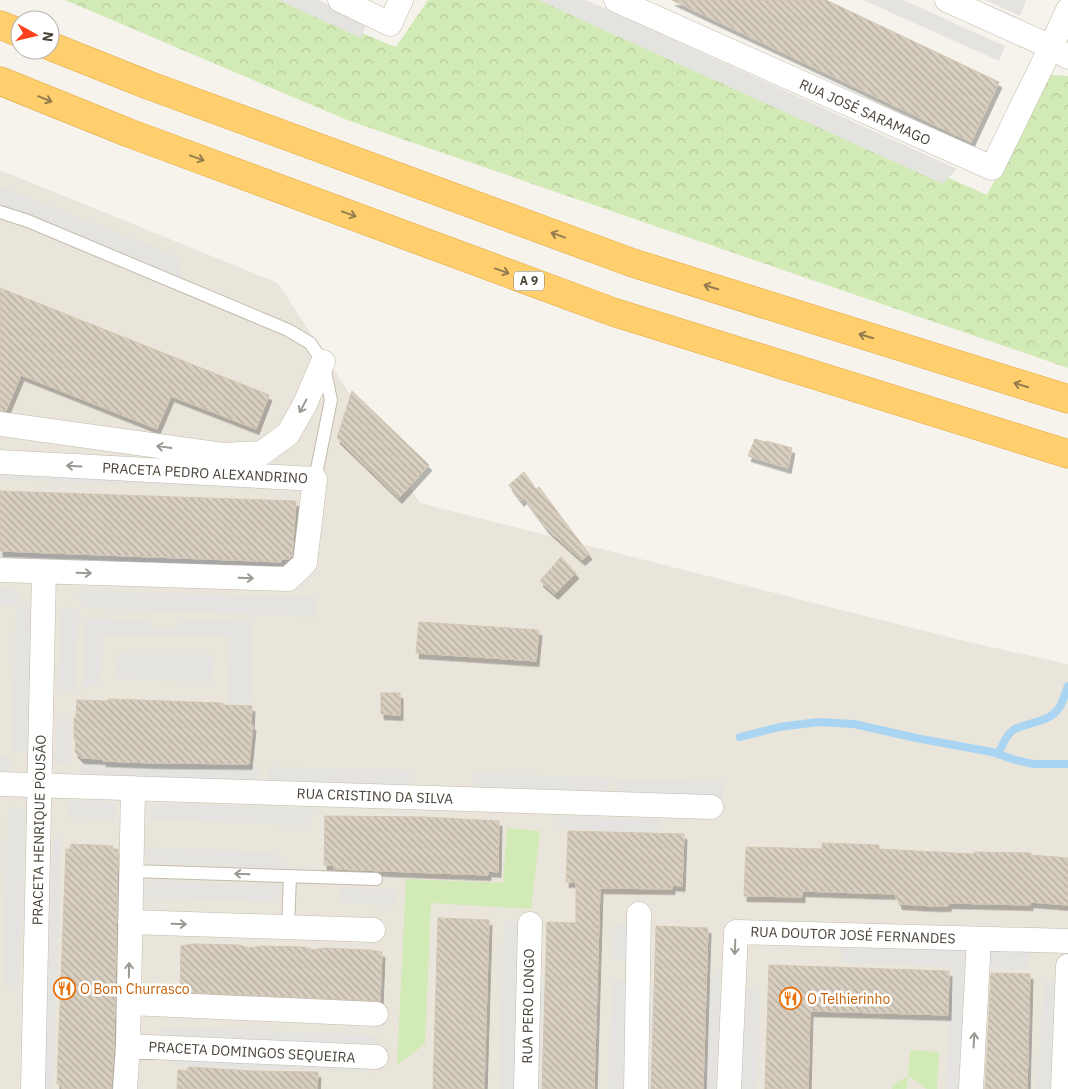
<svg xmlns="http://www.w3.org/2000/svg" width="1068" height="1089" viewBox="0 0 1068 1089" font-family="'IBM Plex Sans',sans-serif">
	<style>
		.residential { fill: #eae5da }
		.park { fill: url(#park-crowns) }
		.garden { fill: #d2eab5 }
		.parking { fill: #e5e3e0 }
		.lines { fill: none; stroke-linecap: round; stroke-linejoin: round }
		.stream { stroke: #a9d4f2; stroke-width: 8 }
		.building { fill: url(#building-back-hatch); stroke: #d3c7b4; filter: url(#shadow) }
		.lane-casing { stroke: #c2bbae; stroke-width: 14 }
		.street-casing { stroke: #c2bbae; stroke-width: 25 }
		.highway-casing { stroke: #e0a43c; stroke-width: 29 }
		.lane { stroke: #fff; stroke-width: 12 }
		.street { stroke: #fff; stroke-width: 24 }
		.highway { stroke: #ffcf6e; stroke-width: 28 }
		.oneway { stroke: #937c4e }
		.oneway2 { stroke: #9c9892 }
		.labels { text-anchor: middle; stroke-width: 5; stroke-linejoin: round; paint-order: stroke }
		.shield { fill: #fff; stroke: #817c74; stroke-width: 1 }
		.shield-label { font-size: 12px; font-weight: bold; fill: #4b4439 }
		.street-label { font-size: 14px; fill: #4b4439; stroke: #fff }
		.food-label { font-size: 14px; fill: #c56008; stroke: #fff; text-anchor: start }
	</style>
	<defs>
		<pattern id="park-crowns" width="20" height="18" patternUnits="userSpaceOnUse" patternTransform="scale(1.25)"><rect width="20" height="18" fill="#d2eab5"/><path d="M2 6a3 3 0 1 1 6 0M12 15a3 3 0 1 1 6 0" fill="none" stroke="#b6ca9c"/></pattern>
		<pattern id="building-back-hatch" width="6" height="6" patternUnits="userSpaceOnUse" patternTransform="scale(1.25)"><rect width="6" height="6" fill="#d8cfc1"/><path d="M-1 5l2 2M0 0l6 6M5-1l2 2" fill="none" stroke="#b1aa9e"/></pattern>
		<filter id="shadow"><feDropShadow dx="3" dy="5.5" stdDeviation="0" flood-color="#0004"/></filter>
	</defs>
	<rect width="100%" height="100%" fill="#f6f3ec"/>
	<path class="residential" d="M0 170 278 283 420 503 964 641 1068 664V1089H0Z"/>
	<path class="park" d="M65 0H281L396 47 428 0H548L987 195 1049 75 1068 76V368L347 120Z"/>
	<path class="garden" d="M507 828 540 831 531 909 431 903 425 1044 397 1065 406 879 503 883Z
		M910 1050 939 1052 937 1089H927L909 1076 906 1089H892L893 1084 908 1076Z"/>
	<path class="parking" d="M278 0H318L367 23 361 38Z
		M538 0H586L957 169 943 184Z
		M863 0H903L1005 46 999 61Z
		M985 0H1026L1020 16Z
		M0 186 177 256 183 279 0 207Z
		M0 461 257 486V489L0 479Z
		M0 551 281 562V559L292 560 291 570 0 560Z
		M0 588 14 589 23 599 22 601 13 606H0Z
		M79 591 316 597V617L82 608 77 591Z
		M16 607H34L28 752H11Z
		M62 607 79 608 75 691 57 690Z
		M86 618 148 620 158 630H170L184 619 252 622 250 709 229 705 230 637 103 636 101 682 82 690Z
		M118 654 214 655 213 682 117 679Z
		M59 714H71V763H55L56 731Z
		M0 757H10L11 776H0Z
		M81 758 103 759V762L115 763 116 760 150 763 186 762 208 763V765H221V763L258 765V783L80 778Z
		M268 767 410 770 408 789 268 784Z
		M474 773 610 778 608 795 473 792Z
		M616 779 724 782 722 799 616 795Z
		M70 800 113 802 117 804 116 819 69 817Z
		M160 803 314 808 310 826 147 819 152 809Z
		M8 807 26 808 20 985H3Z
		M559 816 659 820 657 833 557 829Z
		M53 835 62 839 53 1089H44Z
		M145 847 275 852 287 869 150 863 146 857Z
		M150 881 288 885 272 902 143 897 144 888Z
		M341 888 395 889V906L341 903Z
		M504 921H522L518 1089H499Z
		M615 925H635L633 970 624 960 613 959Z
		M842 945 963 949 967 959 963 1089H946L948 987H952V967L842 962Z
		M989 950 1030 952 1029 969 987 967Z
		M721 967 716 1089H705L710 979Z
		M537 975 545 983 542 1089H534Z
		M1062 976 1056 1089H1037L1044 982Z
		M612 979 632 980 628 1089H608Z
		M647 980 654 986 651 1089H644Z
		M743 986 761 992 757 1089H740Z
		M160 1027 377 1035 376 1048 158 1039Z
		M164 1053 365 1064 372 1074 365 1072 178 1066Z"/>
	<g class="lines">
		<path class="stream" d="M740 737 779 727 818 722 854 724 916 738 992 752 1015 760 1033 764H1068
			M1000 750C1003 743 1007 735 1013 730 1027 722 1049 723 1059 708 1063 702 1065 693 1068 686"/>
	</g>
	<path class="building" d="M672 0H826L999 82 971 142Z
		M0 288 269 395 256 429 171 396 157 429 21 375 6 411H0Z
		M352 391 429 465 399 498 337 438Z
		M755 439 765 442 766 441 792 448 788 468 748 456Z
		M524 472 536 489 539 487 589 554 582 560 546 528 524 498 521 501 509 485Z
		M0 491 296 501 292 556 289 559H281V562L0 551Z
		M561 557 576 573 555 594 540 581Z
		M419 622 539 630 536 661 416 653Z
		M381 693H400V715L381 714Z
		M108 699 223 703V705L252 706 251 725H253L249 764 153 763 103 761V759L81 758 75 752 76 740H74V718H76L77 700 108 701Z
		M325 816 424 817 499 821 498 872 488 871V875L334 869V865H324Z
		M568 831 684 834 682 886 672 885V889L600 888 594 1089H542L547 922 576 923V882H566Z
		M822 843 879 845V849L974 854V852L1031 853V855L1068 858V905L1030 902V905L949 903 948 906H935L899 904 898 899H896V894L830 892 802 891V897L744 896 746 847 822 849Z
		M71 844 113 846 112 849H118L114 1045 111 1089H62V1085L57 1084 66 849H70Z
		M438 918 489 920 484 1089H433Z
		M656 926 708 928 703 1089H651Z
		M193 944 239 945 249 948 261 946 304 947 314 950 324 948 371 950 382 952 380 1001 180 992 181 946Z
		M769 965 949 971 948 1015 810 1011 808 1089H765Z
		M991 973 1030 974 1027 1089H985Z
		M188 1067 254 1071 318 1072 317 1089H177L178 1070 187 1071Z"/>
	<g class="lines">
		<defs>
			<path id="lane" d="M0 212 28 221 288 330 310 343 323 362 331 400 315 479
				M131 871 376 879
				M288 927 290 876"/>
			<path id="street" d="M340 0 390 24 401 0
				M616 0 992 168 1051 47 1068 10
				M947 0 1051 47 1068 57
				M0 424 223 455 262 453 288 434 305 404 323 362
				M0 462 315 479 305 563 288 579 0 570
				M0 784 711 807
				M130 922 373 930
				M129 1003 376 1014
				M128 1046 376 1057
				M33 1089 44 572
				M125 1089 128 1046 133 788
				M526 1089 530 924
				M636 1089 639 914
				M729 1089 736 932 1068 941
				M971 1089 979 939
				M1063 1089 1068 966"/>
			<path id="highway" d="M0 25 20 33
				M50 46 148 85 633 263 1068 399
				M0 81 129 133 613 312 1068 454"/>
		</defs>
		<use href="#lane" class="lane-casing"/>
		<use href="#street" class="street-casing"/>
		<use href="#highway" class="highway-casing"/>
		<use href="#lane" class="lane"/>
		<use href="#street" class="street"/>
		<use href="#highway" class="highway"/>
	</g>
	<defs><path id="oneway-shaft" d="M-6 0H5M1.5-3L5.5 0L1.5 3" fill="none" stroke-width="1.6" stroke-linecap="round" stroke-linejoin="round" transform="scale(1.25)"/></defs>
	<g class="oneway">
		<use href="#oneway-shaft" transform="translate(45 99) rotate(22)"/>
		<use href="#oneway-shaft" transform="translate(197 158) rotate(20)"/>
		<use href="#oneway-shaft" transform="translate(349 214) rotate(20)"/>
		<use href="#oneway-shaft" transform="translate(558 235) rotate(-160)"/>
		<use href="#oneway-shaft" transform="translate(502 271) rotate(20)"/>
		<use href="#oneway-shaft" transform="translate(711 287) rotate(-163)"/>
		<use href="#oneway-shaft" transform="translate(866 336) rotate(-163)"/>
		<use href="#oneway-shaft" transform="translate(1021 385) rotate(-163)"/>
	</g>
	<g class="oneway2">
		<use href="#oneway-shaft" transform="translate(303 406) rotate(118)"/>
		<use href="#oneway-shaft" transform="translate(164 447) rotate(-172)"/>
		<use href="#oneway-shaft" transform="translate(74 466) rotate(-177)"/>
		<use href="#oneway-shaft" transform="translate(84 573) rotate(2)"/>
		<use href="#oneway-shaft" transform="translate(246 578) rotate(2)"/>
		<use href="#oneway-shaft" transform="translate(242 874) rotate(-178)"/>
		<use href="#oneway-shaft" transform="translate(179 924) rotate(2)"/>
		<use href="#oneway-shaft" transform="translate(735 947) rotate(92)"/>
		<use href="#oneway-shaft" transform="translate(129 970) rotate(-89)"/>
		<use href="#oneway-shaft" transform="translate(974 1040) rotate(-87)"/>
	</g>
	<defs>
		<symbol id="restaurant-ring" viewBox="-11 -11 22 22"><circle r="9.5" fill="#fff" stroke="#e8710a" stroke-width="1.5"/><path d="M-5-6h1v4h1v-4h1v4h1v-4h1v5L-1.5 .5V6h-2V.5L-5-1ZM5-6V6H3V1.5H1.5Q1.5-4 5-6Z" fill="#e8710a"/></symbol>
	</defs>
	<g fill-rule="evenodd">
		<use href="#restaurant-ring" x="52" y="976" width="25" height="25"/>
		<use href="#restaurant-ring" x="778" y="986" width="25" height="25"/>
	</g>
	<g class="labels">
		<rect class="shield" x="514" y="271.5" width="30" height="19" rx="4"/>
		<g class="shield-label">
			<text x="529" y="285">A 9</text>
		</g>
		<g class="street-label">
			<text transform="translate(865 112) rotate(24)" y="5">RUA JOSÉ SARAMAGO</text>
			<text transform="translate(205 473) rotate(3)" y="5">PRACETA PEDRO ALEXANDRINO</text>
			<text transform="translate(375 796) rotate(2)" y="5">RUA CRISTINO DA SILVA</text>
			<text transform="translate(39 830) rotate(-89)" y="5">PRACETA HENRIQUE POUSÃO</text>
			<text transform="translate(853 935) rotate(2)" y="5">RUA DOUTOR JOSÉ FERNANDES</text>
			<text transform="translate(528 1006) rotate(-89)" y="5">RUA PERO LONGO</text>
			<text transform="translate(252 1052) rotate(3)" y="5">PRACETA DOMINGOS SEQUEIRA</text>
		</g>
		<g class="food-label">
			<text x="80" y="994">O Bom Churrasco</text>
			<text x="807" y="1004">O Telhierinho</text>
		</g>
	</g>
	<g transform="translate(35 35) rotate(98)"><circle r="24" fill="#ffffff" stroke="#b7b4b0"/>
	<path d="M0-4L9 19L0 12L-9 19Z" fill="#fc3f1d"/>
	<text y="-8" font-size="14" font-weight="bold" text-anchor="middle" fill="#4b4439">N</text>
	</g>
</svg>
